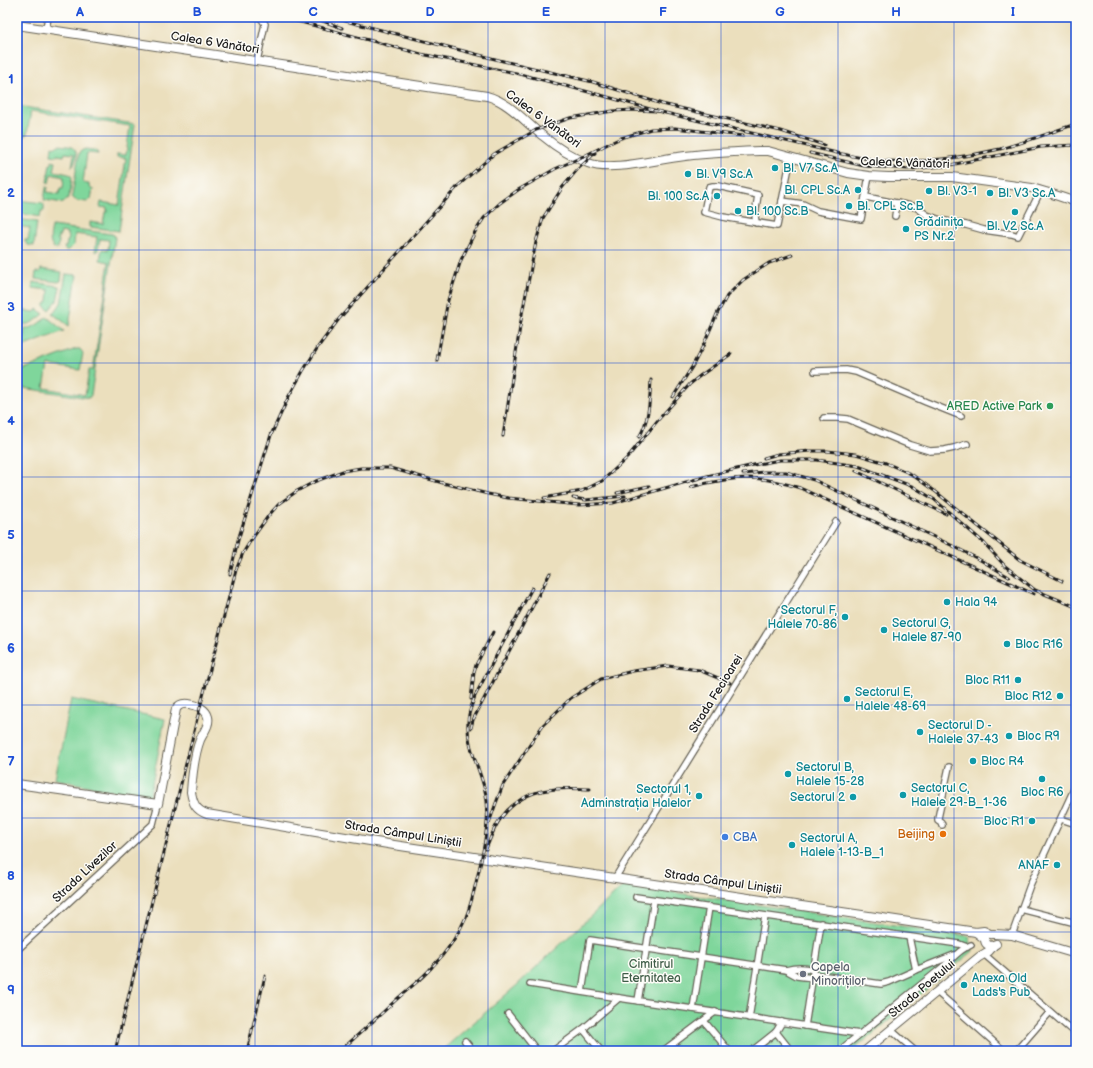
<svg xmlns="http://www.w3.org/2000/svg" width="1093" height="1068" font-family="'Balsamiq Sans',sans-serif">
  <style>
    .green { fill: #7fd69b; stroke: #4e795c }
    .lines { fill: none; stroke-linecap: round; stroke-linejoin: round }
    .street-casing { stroke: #646054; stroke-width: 8 }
    .secondary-casing { stroke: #646054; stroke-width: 10 }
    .street { stroke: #fff; stroke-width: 5.5 }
    .secondary { stroke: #fff; stroke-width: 8 }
    .rail-casing { stroke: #1c1c1c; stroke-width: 3 }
    .rail { stroke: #fdfcf7; stroke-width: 1.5; stroke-dasharray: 4.5; stroke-linecap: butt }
    .grid { fill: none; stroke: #1d4ed8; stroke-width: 1; stroke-opacity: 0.55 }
    .culture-dot { fill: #0f9aa8; stroke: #fdfcf7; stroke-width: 1.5 }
    .leisure-dot { fill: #2e9e5b; stroke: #fdfcf7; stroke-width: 1.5 }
    .food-dot { fill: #e8710a; stroke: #fdfcf7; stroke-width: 1.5 }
    .shop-dot { fill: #3f7fe0; stroke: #fdfcf7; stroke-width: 1.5 }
    .worship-dot { fill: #6b7280; stroke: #fdfcf7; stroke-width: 1.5 }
    .labels { text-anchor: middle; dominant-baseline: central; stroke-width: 3; stroke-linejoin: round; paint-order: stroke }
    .street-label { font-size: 12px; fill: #1c1c1c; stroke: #fdfcf7 }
    .culture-label { font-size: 12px; fill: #0d838f; stroke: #fdfcf7; text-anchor: start }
    .leisure-label { font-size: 12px; fill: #27864d; stroke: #fdfcf7; text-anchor: end }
    .food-label { font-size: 12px; fill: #c56008; stroke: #fdfcf7; text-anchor: end }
    .shop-label { font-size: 12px; fill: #366cbe; stroke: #fdfcf7; text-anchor: start }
    .park-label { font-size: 12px; fill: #3f5d48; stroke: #fdfcf7 }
    .worship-label { font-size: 12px; fill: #5b616d; stroke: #fdfcf7; text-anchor: start }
    .neatline { fill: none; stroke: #1d4ed8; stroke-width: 1.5 }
    .grid-label { font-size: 13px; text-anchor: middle; font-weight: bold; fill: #1d4ed8 }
  </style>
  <rect width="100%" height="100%" fill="#fdfcf7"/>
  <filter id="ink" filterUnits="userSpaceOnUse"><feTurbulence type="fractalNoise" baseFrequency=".025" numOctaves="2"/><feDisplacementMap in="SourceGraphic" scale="8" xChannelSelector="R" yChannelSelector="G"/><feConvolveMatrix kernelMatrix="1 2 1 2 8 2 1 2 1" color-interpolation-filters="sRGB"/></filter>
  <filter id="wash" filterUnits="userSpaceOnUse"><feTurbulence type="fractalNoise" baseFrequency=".012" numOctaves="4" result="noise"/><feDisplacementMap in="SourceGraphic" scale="16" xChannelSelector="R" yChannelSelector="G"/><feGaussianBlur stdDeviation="0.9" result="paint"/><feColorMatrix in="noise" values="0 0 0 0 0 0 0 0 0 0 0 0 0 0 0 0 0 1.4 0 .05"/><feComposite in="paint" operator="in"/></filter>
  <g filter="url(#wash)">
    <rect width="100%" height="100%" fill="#ebdfbd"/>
    <!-- green -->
    <g class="green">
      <polygon points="17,106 135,124 119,231 90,227 90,222 103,224 105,212 107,212 107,208 100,207 101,202 119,205 126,158 117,157 117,154 126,155 130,126 31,111 27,134 23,137 17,136"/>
      <path d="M 58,145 C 67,146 78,145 76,158 C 75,161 75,164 72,167 L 74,154 L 65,153 L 64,156 L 57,155 L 57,156 L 51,155 L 52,146 L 56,147 Z"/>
      <path d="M 85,149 L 94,150 L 98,153 L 98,154 L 87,153 L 83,183 L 89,184 L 89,187 L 91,187 L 91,189 L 93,189 L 91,199 L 87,202 C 81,201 74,202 72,196 L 79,153 L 81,151 Z"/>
      <path d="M 52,161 L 56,162 L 54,171 L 69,174 L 72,177 C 71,185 71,199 63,203 L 44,200 L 46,187 L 48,187 L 47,192 L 59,194 L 60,188 L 63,188 L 64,177 L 51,174 L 49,183 L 47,182 L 50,164 L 52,164 Z"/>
      <polygon points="17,200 43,203 44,205 44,211 41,211 40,217 17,213"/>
      <polygon points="17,219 37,222 34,246 28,245 25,242 25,240 28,240 30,228 17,226"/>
      <path d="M 52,226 L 112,234 L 114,235 L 115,238 L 91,395 L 89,398 L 17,387 L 17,371 L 19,371 L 76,349 L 80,349 L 83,353 L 80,370 L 48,365 L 44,388 L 85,395 L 89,370 L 93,370 L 107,282 L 106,281 L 109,262 L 100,260 L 102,249 L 108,250 L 109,240 L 100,239 L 98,250 L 95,252 L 97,237 L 75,234 L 74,245 L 69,250 L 65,250 L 64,247 L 66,247 L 67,241 L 68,241 L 69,237 L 67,236 L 67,233 L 61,232 L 60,236 L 58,236 L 58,240 L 59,240 L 58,248 L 56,249 C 47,245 51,234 52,226 Z"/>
      <polygon points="41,269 62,272 61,281 58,282 35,279 36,272 40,272"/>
      <polygon points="66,274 77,275 69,326 52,313 57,309 61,303"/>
      <polygon points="33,282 58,286 60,287 57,301 49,310 44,306 48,301 49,290 32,288"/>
      <path d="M 17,304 L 18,304 L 21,310 L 35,312 L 37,309 L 44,314 C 35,321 28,328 17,322 Z"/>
      <path d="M 47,317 L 64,331 L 22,347 L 25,328 C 34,329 40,322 47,317 Z"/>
      <polygon points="71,699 165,719 149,799 55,779"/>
      <polygon points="624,885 969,936 973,951 852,1051 441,1051 516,986"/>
    </g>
  </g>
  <g filter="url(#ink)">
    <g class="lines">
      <!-- street casing -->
      <g class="street-casing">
        <g id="street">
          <polyline points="46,29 48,17"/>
          <polyline points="257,61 265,24 262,19 259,17"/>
          <polyline points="866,197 916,207 927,215 940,220 966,225 984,230 1012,234 1018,236 1041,190"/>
          <polyline points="782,201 803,204 818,211 861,219 869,176"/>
          <polyline points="895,216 897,203"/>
          <polyline points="756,223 755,215 758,195 718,186 713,186 709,187 704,212 723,217 777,226 791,157"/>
          <polyline points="815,371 846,370 856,372 926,402 961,416"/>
          <polyline points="824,418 837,418 848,419 910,445 930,451 945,450 954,448 967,444"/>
          <polyline points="1061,819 1076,824"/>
          <polyline points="942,825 941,822 938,820 938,818 949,767"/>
          <polyline points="615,878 836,522"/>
          <polyline points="636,897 959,944 967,947"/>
          <polyline points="1021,909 1076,923"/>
          <polyline points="1012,935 1030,885 1076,785"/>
          <polyline points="909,937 916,970"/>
          <polyline points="17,950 153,824 158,804"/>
          <polyline points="985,955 1070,1029 1073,1030 1076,1029"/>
          <path d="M 786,970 C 796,967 804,967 814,970"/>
          <polyline points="813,974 881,984 889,982 916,970 954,955"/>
          <polyline points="530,984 619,998 860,1034"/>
          <polyline points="582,992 590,940 786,970 797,976 813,978"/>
          <polyline points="937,992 1004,1051"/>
          <polyline points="638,1001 654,900"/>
          <polyline points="693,1009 709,907"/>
          <polyline points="508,1014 537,1051"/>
          <polyline points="749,1018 765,916"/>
          <polyline points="704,1021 729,1051"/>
          <polyline points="805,1026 821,923"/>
          <polyline points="583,1029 601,1051"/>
          <polyline points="891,1030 915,1051"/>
          <polyline points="776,1032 791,1051"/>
          <polyline points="465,1041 473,1051"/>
          <polyline points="553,1051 583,1029 619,998"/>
          <polyline points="663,1051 715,1012"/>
          <polyline points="752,1051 776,1032 782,1022"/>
          <path d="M 839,1051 L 949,962 C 955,955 963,948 971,945"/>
          <polyline points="1016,1051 1050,1012"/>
        </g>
      </g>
      <!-- secondary casing -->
      <g class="secondary-casing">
        <g id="secondary">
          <path d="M 17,25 L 487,96 C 509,102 525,122 543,136 C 556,147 572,157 588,163 C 610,172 653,160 678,157 C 705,153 733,152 760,151 L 768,151 L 848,173 L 869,176 L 888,177 L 952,177 L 1032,188 L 1049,193 L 1076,202"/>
          <path d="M 17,784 L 158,804 L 176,709 C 179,704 183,703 189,704 C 197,705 206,709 208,717 C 210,725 203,733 200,740 C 195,753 192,778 191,792 C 193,804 196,810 207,814 L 394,845 L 976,932 L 984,931 L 990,934"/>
          <path d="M 976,932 L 985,939 C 985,944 988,946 992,946 L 996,944"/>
          <polyline points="993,934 1012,935 1076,954"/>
          <polyline points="865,1051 979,957 989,951 994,945"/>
        </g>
      </g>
      <!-- street -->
      <use href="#street" class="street"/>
      <!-- secondary -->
      <use href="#secondary" class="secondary"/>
      <!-- rail casing -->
      <g class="rail-casing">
        <g id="rail">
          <path d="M 282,17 L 421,54 L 516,73 L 604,96 L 657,111 L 837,153 C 853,156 869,160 885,161 C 924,163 962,158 1000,149 C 1026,142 1051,132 1076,124"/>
          <polyline points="312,17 342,28"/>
          <polyline points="330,17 503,61 593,82 662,104 781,131 824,145"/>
          <polyline points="810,153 864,166 908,169 945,166 1041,147 1076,145"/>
          <polyline points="437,360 448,300 461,260 475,232 484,218 500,203 518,190 555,169 584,156 608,144 621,138 651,129 675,128 743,136"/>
          <polyline points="673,397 692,367 703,346 717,314 727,296 743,280 769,263 792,255"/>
          <polyline points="503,436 522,314 536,242 543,218 562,188 577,170 595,153"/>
          <path d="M 639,437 C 649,422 650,398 651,380"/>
          <polyline points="764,458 778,454 810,451 827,451 856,454 886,463 911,474 936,492 1020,560 1062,581"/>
          <polyline points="856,471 946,514"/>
          <polyline points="743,474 764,472 786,472 814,480 953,546 982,561 1009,577"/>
          <path d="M 691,487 C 710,482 730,478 750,478 C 767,479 784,483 800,488 L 1034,594"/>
          <polyline points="617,493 649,486"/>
          <polyline points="544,498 582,491 602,481 627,458 658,420 690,384 701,375 731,354"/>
          <polyline points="573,498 586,500 625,496"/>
          <polyline points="230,574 238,540 271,435 289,396 303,371 318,347 339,319 459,185 494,154 536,130 570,118 613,111 635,110 657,111"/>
          <polyline points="471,699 474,672 476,665 493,632"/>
          <polyline points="471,728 473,720 550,573"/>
          <polyline points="489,823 496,803 503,785 543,725 571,698 601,679 633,671 668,666 699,670 730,683"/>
          <path d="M 486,849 C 490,839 494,827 501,818 C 525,786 554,788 590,789"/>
          <polyline points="115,1051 197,719 236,570 243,553 251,540 269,515 279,504 297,491 316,481 343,471 361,468 390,468 443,483 488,494 508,498 579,505 613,503 707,476 758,464 780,460 817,460 858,466 914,487 935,500 984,543 1005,566 1035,590 1076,607"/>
          <polyline points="247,1051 265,976"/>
          <path d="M 340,1051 C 359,1034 378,1017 396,1000 C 408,989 422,979 432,967 C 446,953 458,935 466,917 C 472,902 475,886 479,870 C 484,849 489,823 487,801 C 484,774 466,750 468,722 C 468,713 472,705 475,696 L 532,588"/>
        </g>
      </g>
      <!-- rail -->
      <use href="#rail" class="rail"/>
    </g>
  </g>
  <!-- grid -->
  <path class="grid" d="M 139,17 L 139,1051M 255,17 L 255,1051M 372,17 L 372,1051M 488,17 L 488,1051M 605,17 L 605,1051M 721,17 L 721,1051M 838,17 L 838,1051M 954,17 L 954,1051M 17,136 L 1076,136M 17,250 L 1076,250M 17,363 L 1076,363M 17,477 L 1076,477M 17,591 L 1076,591M 17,705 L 1076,705M 17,818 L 1076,818M 17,932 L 1076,932"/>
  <!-- markers -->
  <g class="culture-dot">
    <circle cx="775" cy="168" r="4"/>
    <circle cx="688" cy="174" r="4"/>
    <circle cx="858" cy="190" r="4"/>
    <circle cx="929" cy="191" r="4"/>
    <circle cx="990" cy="193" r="4"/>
    <circle cx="717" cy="196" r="4"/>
    <circle cx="849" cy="206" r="4"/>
    <circle cx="738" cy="211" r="4"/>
    <circle cx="1015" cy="212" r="4"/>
    <circle cx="906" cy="229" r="4"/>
    <circle cx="947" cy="602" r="4"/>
    <circle cx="845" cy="617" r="4"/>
    <circle cx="884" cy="630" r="4"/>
    <circle cx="1007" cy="644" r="4"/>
    <circle cx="1018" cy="680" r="4"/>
    <circle cx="1060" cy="696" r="4"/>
    <circle cx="847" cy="699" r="4"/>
    <circle cx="920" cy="732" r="4"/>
    <circle cx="1009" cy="736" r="4"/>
    <circle cx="973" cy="761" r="4"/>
    <circle cx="788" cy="774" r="4"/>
    <circle cx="1042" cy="779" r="4"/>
    <circle cx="903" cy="795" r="4"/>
    <circle cx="699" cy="796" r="4"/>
    <circle cx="853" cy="797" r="4"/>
    <circle cx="1032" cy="821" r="4"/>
    <circle cx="792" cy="845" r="4"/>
    <circle cx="1057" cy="865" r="4"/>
    <circle cx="964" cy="985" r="4"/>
  </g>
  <circle class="leisure-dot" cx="1050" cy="406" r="4"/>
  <circle class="food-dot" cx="943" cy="834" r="4"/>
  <circle class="shop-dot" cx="725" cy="837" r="4"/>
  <circle class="worship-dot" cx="803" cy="974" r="4"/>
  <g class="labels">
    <!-- street labels -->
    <g class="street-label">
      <text transform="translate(215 43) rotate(9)">Calea 6 Vânători</text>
      <text transform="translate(543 119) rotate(36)">Calea 6 Vânători</text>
      <text transform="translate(905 163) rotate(2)">Calea 6 Vânători</text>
      <text transform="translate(716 694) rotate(-58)">Strada Fecioarei</text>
      <text transform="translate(403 834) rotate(9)">Strada Câmpul Liniștii</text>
      <text transform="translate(85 872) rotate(-43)">Strada Livezilor</text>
      <text transform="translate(723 882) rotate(8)">Strada Câmpul Liniștii</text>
      <text transform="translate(922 989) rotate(-40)">Strada Poetului</text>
    </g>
    <!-- culture labels -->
    <g class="culture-label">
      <text x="783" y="168">Bl. V7 Sc.A</text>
      <text x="696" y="174">Bl. V9 Sc.A</text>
      <text x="850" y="190" text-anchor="end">Bl. CPL Sc.A</text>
      <text x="937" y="191">Bl. V3-1</text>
      <text x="998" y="193">Bl. V3 Sc.A</text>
      <text x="709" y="196" text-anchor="end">Bl. 100 Sc.A</text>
      <text x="857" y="206">Bl. CPL Sc.B</text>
      <text x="746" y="211">Bl. 100 Sc.B</text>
      <text x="914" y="222">Grădinița<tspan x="914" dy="14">PS Nr.2</tspan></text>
      <text x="1015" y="226" text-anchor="middle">Bl. V2 Sc.A</text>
      <text x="955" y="602">Hala 94</text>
      <text x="837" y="610" text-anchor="end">Sectorul F,<tspan x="837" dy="14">Halele 70-86</tspan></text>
      <text x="892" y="623">Sectorul G,<tspan x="892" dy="14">Halele 87-90</tspan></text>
      <text x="1015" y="644">Bloc R16</text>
      <text x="1010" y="680" text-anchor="end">Bloc R11</text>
      <text x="855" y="692">Sectorul E,<tspan x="855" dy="14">Halele 48-69</tspan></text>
      <text x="1052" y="696" text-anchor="end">Bloc R12</text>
      <text x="928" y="725">Sectorul D -<tspan x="928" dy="14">Halele 37-43</tspan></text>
      <text x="1017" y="736">Bloc R9</text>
      <text x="981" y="761">Bloc R4</text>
      <text x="796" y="767">Sectorul B,<tspan x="796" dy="14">Halele 15-28</tspan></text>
      <text x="911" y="788">Sectorul C,<tspan x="911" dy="14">Halele 29-B_1-36</tspan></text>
      <text x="691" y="789" text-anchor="end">Sectorul 1,<tspan x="691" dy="14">Adminstrația Halelor</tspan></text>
      <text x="1042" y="792" text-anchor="middle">Bloc R6</text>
      <text x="845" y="797" text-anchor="end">Sectorul 2</text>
      <text x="1024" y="821" text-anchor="end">Bloc R1</text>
      <text x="800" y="838">Sectorul A,<tspan x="800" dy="14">Halele 1-13-B_1</tspan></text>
      <text x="1049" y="865" text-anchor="end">ANAF</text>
      <text x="972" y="978">Anexa Old<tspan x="972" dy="14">Lads's Pub</tspan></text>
    </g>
    <!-- leisure labels -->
    <g class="leisure-label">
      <text x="1042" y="406">ARED Active Park</text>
    </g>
    <!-- food labels -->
    <g class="food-label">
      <text x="935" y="834">Beijing</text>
    </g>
    <!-- shop labels -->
    <g class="shop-label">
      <text x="733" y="837">CBA</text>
    </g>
    <!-- park labels -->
    <g class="park-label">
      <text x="651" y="964">Cimitirul<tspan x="651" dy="14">Eternitatea</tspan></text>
    </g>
    <!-- worship labels -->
    <g class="worship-label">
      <text x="811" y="967">Capela<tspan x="811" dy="14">Minoriților</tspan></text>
    </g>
  </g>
  <!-- margin -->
  <rect width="1093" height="1068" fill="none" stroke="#fdfcf7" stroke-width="44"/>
  <rect x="22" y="22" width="1049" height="1024" class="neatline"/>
  <g class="grid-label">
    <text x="80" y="16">A</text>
    <text x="197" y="16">B</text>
    <text x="313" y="16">C</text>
    <text x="430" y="16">D</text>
    <text x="546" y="16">E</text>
    <text x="663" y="16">F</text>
    <text x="780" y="16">G</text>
    <text x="896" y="16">H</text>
    <text x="1013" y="16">I</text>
    <text x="11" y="83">1</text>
    <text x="11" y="197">2</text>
    <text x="11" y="311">3</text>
    <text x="11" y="425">4</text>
    <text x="11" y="539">5</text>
    <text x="11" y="652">6</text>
    <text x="11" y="766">7</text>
    <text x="11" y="880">8</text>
    <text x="11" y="994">9</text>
  </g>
</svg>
